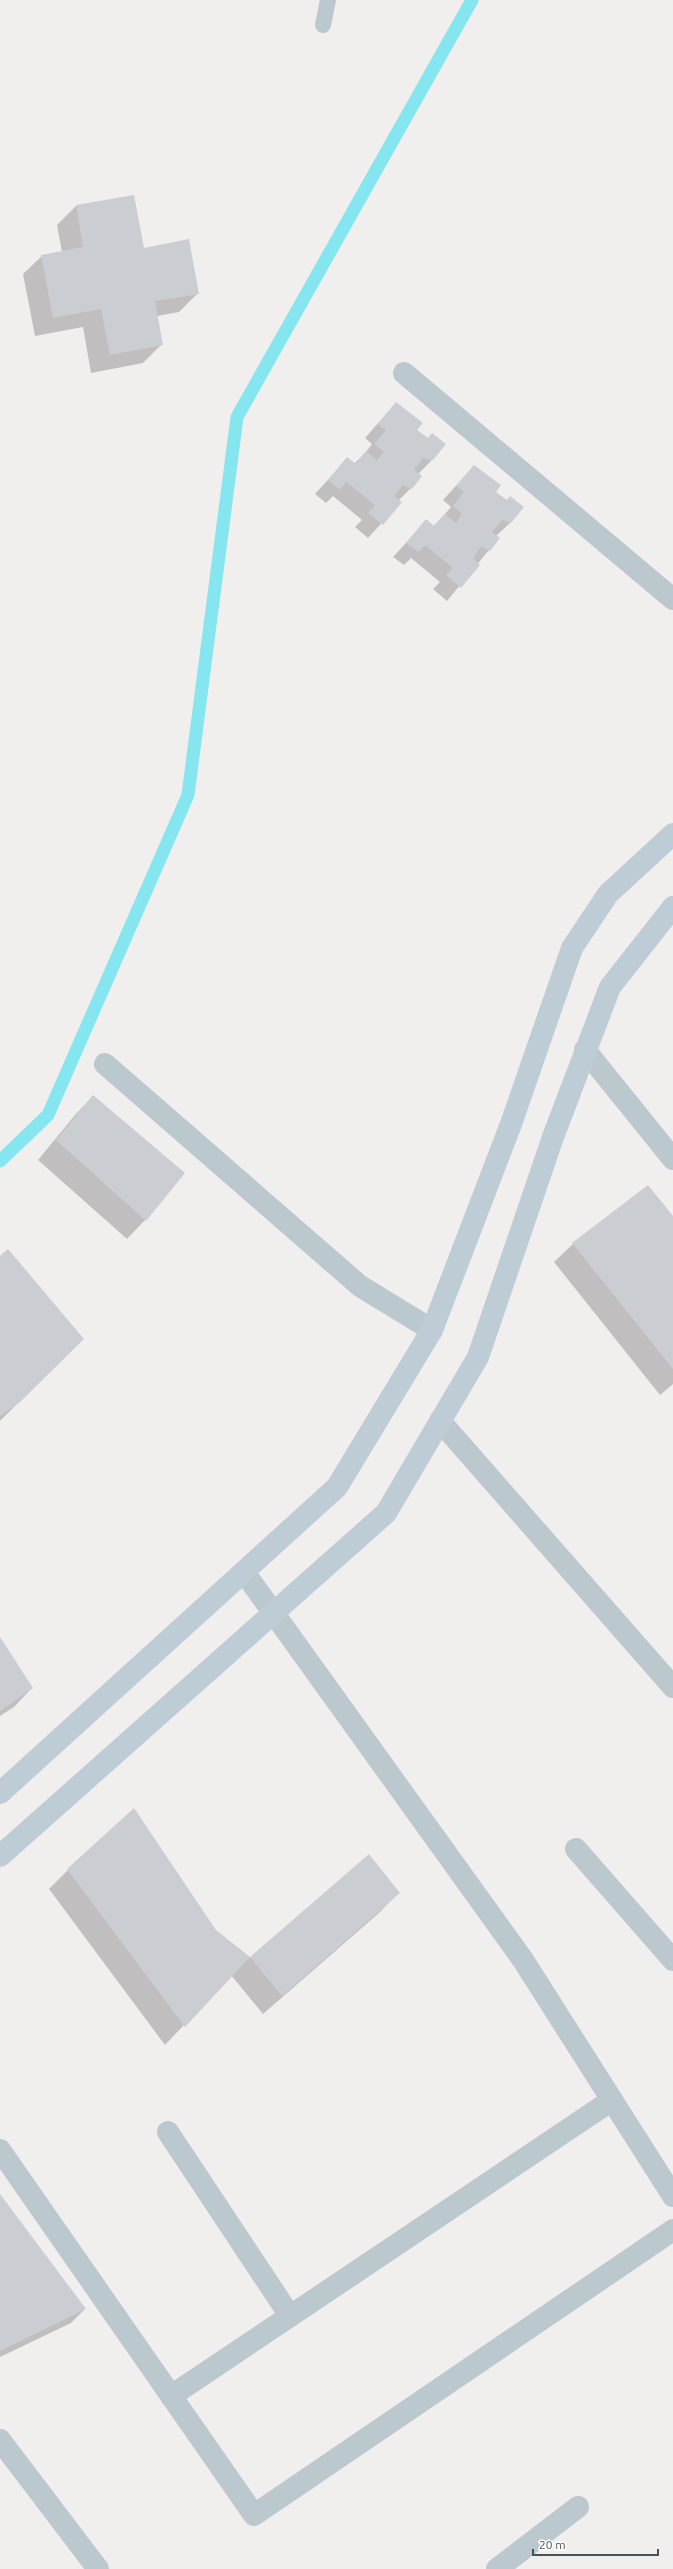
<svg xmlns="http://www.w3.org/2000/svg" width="673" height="2569" font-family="Ubuntu,sans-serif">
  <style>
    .shadow { fill: #0003 }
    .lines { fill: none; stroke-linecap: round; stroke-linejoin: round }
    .stream { stroke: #85e6ef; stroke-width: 13 }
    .building { fill: #caced3 }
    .lane { stroke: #bbc8ce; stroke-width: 16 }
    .street { stroke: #bbc8ce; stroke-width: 22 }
    .secondary { stroke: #beccd6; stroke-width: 22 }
  </style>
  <rect width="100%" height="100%" fill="#f1eeee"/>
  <!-- shadow -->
  <g class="shadow">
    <polygon points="133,196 143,249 198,293 179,312 157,316 162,344 143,363 91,373 83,327 35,336 23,274 42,256 62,252 57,225 76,206"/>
    <polygon points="396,403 416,430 432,460 418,474 411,488 398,501 401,502 368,538 355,527 362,520 333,496 326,503 315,494 347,459 354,464 366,452 372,444 365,438"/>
    <polygon points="474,466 495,492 510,523 496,536 489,550 447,601 433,589 440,582 411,558 404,565 393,557 426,521 433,527 445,514 451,507 443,500"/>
    <polygon points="93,1096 183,1173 145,1220 127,1239 38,1160 75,1115"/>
    <polygon points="673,1217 673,1384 660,1395 554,1262 573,1244"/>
    <polygon points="0,1258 82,1339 0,1421"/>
    <polygon points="0,1641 32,1688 14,1707 0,1716"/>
    <polygon points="369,1856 398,1893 380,1912 263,2014 231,1975 165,2045 49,1889 68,1870 215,1930 250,1958"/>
    <polygon points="0,2196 85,2309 71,2323 0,2357"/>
  </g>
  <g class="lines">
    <!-- stream -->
    <polyline class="stream" points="0,1161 48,1115 188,795 237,417 472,0"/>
  </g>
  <!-- building -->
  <g class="building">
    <polygon points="134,195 144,248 189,239 199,294 155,301 163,345 110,355 101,309 53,318 41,255 83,247 76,205"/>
    <polygon points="396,402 423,423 417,430 428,438 432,433 446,444 433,460 423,458 414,470 422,476 412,489 403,485 394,496 402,502 383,525 368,513 375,505 346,482 340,490 328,480 347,457 356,464 366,451 377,460 384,452 374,444 386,430 378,424"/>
    <polygon points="474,465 501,485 496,492 507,500 510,496 524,507 511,523 502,520 492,532 500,538 490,551 481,547 473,558 480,565 461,588 446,575 453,568 425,545 419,552 406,543 426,519 434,526 445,514 456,523 462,514 453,506 464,492 456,486"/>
    <polygon points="93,1095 185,1173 146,1221 56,1140"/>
    <polygon points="648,1185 673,1216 673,1369 572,1243"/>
    <polygon points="8,1249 84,1339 19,1403 0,1416 0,1256"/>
    <polygon points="0,1637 33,1688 0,1711"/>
    <polygon points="134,1808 216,1930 250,1957 185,2027 67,1869"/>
    <polygon points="369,1854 400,1893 282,1996 250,1957"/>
    <polygon points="0,2194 86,2309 0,2351"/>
  </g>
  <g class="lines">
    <!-- lane -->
    <polyline class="lane" points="323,25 328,0"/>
    <!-- street -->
    <g class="street">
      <polyline points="404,373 673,599"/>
      <polyline points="585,1050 673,1159"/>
      <polyline points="105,1064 360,1286 432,1330"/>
      <polyline points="440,1421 673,1687"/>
      <polyline points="244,1572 523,1960 673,2196"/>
      <polyline points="576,1849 673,1960"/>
      <polyline points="168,2132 290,2316"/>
      <polyline points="0,2150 254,2515 673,2230"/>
      <polyline points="171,2396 612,2100"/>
      <polyline points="0,2440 98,2569"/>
      <polyline points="497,2569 578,2507"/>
    </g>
    <!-- secondary -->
    <g class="secondary">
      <polyline points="0,1793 337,1487 432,1330 511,1124 572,948 608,894 673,834"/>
      <polyline points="0,1856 386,1513 478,1357 553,1137 610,987 673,907"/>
    </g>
  </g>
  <!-- scale -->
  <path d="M533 2549v6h125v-6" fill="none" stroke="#45545c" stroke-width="2"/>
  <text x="539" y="2549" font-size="12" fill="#45545c" stroke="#ffffff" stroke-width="3" paint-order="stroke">20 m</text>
</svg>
